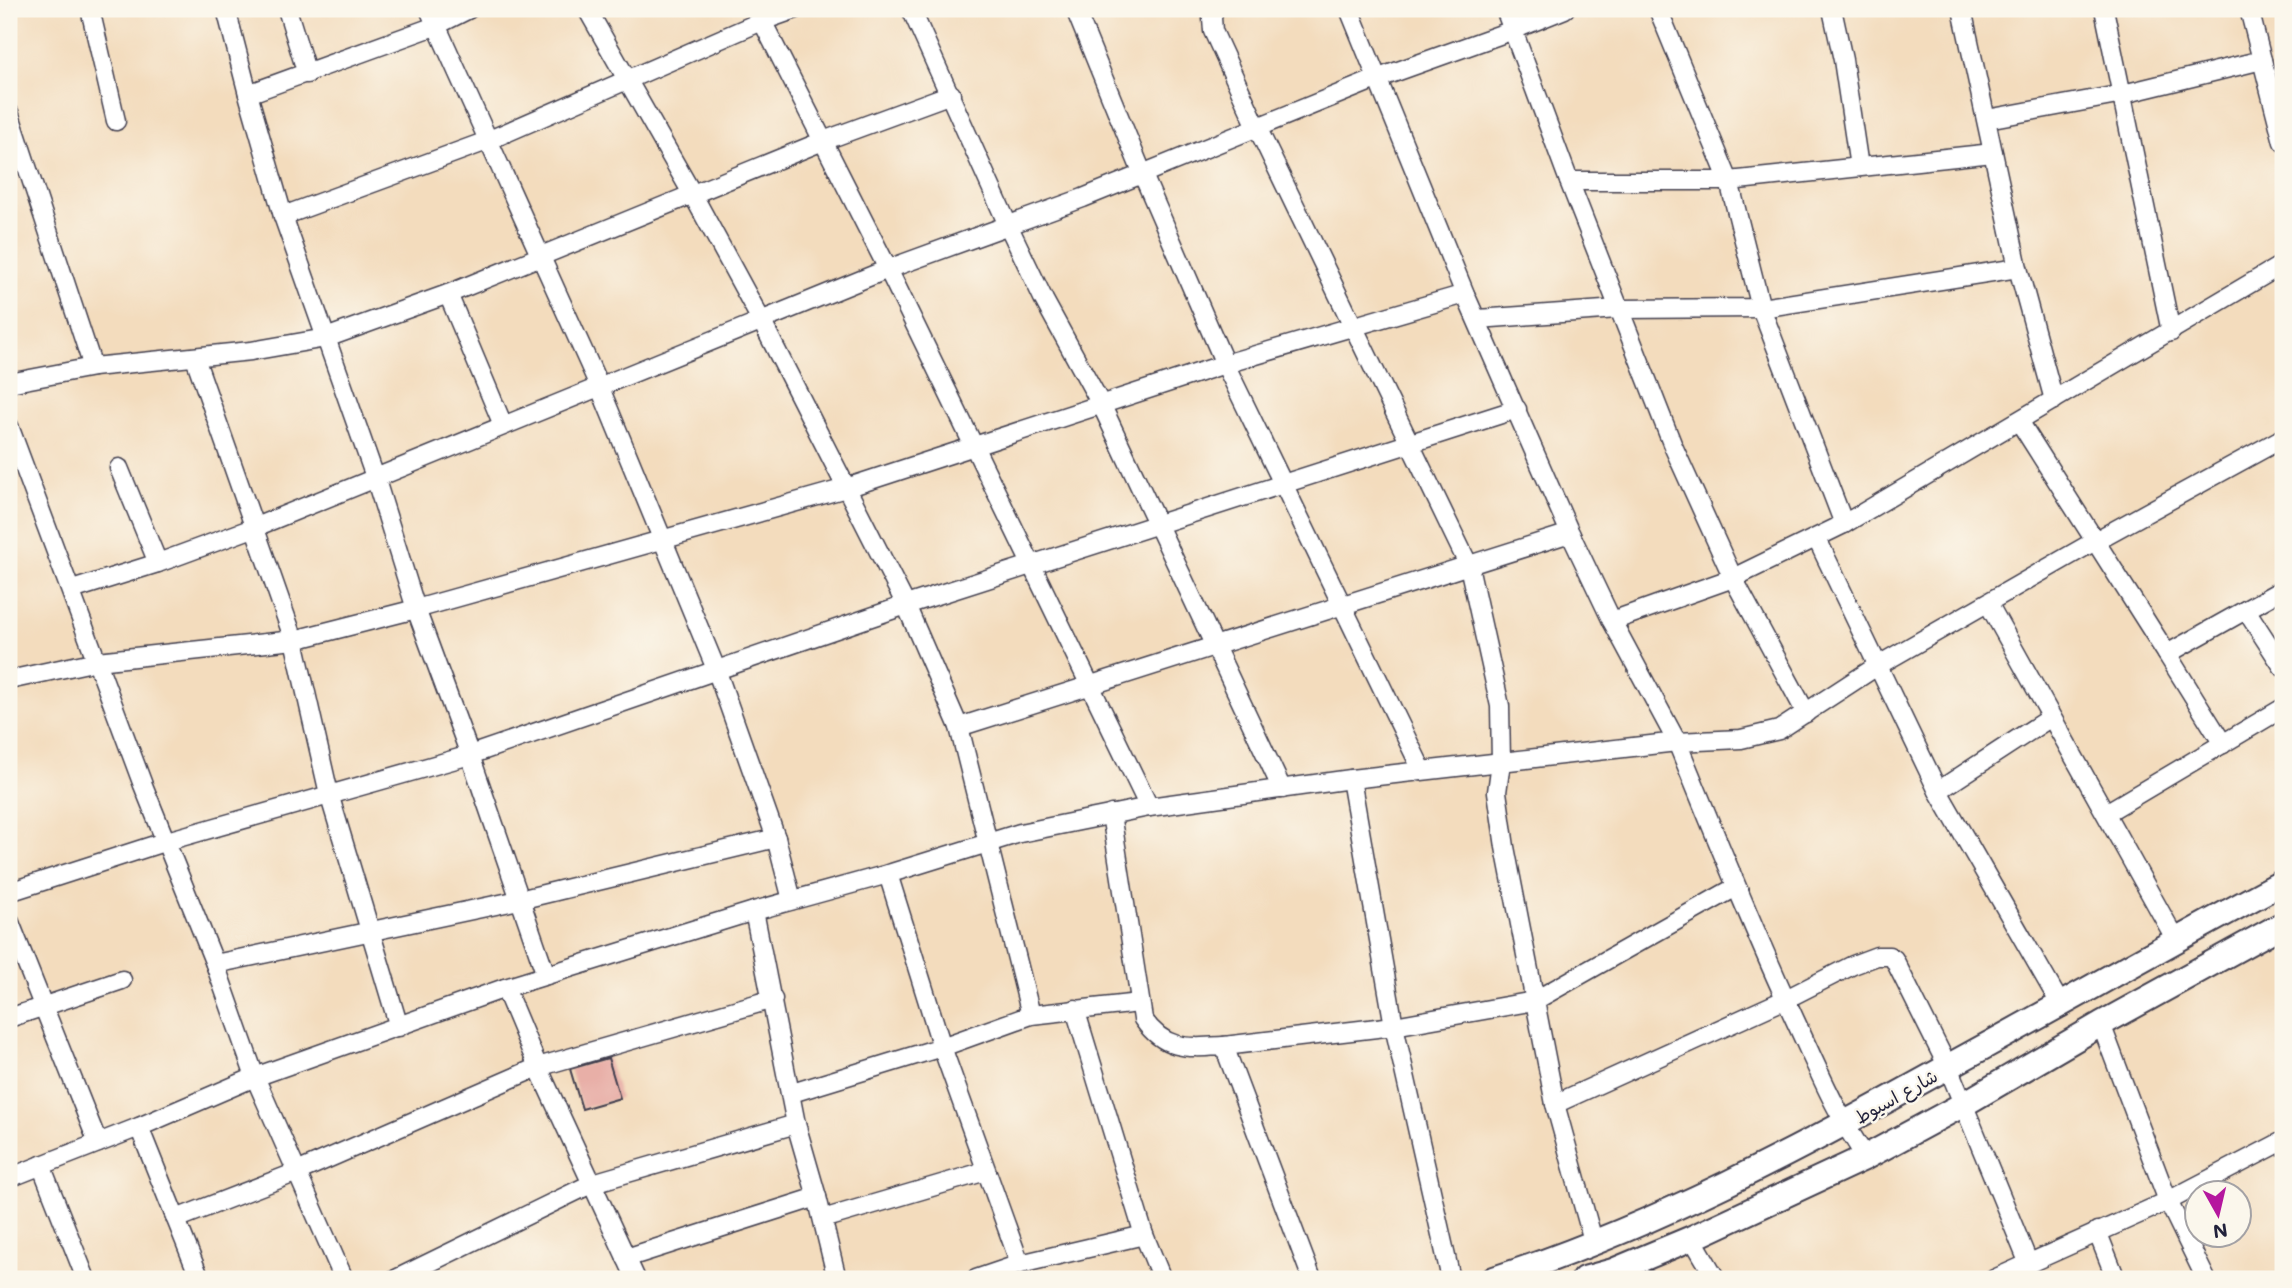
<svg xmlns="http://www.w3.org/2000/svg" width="2292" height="1288" font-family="Mali,'Playpen Sans Arabic',sans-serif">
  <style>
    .building { fill: #e8afa7 }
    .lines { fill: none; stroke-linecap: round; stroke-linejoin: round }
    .street-casing { stroke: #413e4e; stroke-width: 21 }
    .secondary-casing { stroke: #413e4e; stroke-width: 28 }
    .street { stroke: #fff; stroke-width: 18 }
    .secondary { stroke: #fff; stroke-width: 24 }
    .labels { text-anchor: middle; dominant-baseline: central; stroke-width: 5; stroke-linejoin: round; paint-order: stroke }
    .street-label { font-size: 18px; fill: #22223b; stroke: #fbf7ec }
  </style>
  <rect width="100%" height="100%" fill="#fbf7ec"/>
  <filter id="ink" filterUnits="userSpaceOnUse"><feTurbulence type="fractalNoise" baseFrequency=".0143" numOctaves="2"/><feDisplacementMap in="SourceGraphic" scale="14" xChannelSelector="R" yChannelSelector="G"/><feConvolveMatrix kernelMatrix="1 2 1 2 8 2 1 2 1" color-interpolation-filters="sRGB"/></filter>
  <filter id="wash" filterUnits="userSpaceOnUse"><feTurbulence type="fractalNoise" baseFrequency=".00686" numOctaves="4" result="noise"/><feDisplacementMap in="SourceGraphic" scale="28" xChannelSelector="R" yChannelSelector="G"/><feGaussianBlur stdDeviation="1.57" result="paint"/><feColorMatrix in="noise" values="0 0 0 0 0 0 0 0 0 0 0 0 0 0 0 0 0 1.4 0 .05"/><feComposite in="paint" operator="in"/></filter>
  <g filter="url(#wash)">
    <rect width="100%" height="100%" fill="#f3dcbd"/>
    <g id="blocks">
      <!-- building -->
      <polygon class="building" points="608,1058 620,1098 582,1109 570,1069"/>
    </g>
  </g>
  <g filter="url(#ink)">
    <use href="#blocks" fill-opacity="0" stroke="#413e4e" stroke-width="2"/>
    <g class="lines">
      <!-- street casing -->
      <g class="street-casing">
        <g id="street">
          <polyline points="90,9 116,121"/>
          <polyline points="226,9 248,94 283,216 487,141 762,21 796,9"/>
          <polyline points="287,9 307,74"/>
          <polyline points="587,9 693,195 761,320 906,605 959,727 1031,1015"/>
          <polyline points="756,9 888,269 1149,807"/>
          <polyline points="911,9 1008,225 1044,300 1102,406 1282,789"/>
          <polyline points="1075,9 1143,175 1225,364 1422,770"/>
          <polyline points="1214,9 1212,18 1213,31 1257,127 1469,566 1500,706 1501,762 1497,792 1505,847 1555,1104 1594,1244"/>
          <polyline points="1505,9 1569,181 1673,446 1733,578 1806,713"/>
          <polyline points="1658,9 1729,181 1761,308 1844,524"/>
          <polyline points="1832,9 1843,60 1859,167"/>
          <polyline points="1962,9 2018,268 2054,400"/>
          <polyline points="2104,9 2171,332"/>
          <polyline points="2262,60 2283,142"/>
          <polyline points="248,94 435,26 469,9"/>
          <polyline points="9,112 93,367"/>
          <polyline points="1987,119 2123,94 2262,60 2249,9"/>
          <polyline points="1569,181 1729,181 1993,153"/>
          <polyline points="283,216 375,477 416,609 470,755 546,975"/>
          <polyline points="448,294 503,425"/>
          <polyline points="1478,319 1618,309 1761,308 2018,268"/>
          <polyline points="195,358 294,640 329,794 399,1027"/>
          <polyline points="9,383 93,367 251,351 326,338 448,294 823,141 951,94"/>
          <polyline points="2019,421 2167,654 2283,589"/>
          <polyline points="9,426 143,785 215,964 255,1077 344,1279"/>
          <polyline points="119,468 158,563"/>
          <polyline points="1817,539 1938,791 2061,1005"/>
          <polyline points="72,590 158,563 253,528 888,269 1083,198 1376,79 1513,30 1565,9"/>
          <polyline points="1988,603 2176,940"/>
          <polyline points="2246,610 2283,667"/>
          <polyline points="1612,621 1733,578 1844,524 2283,264"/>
          <polyline points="2167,654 2223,744"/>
          <polyline points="9,680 97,661 294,640 416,609 846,488 1225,364 1465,294"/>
          <polyline points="959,727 1570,533"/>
          <polyline points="1351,779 1394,1026 1451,1279"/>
          <polyline points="1938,791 2051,717"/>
          <polyline points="2106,813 2283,708"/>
          <path d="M 1111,814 L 1143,1019 C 1165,1051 1188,1048 1224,1046 L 1312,1279"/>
          <polyline points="776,838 792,900"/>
          <polyline points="888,874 942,1047 1020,1264"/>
          <polyline points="9,892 167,841 470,755 906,605 1517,409"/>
          <polyline points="754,911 796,1124 817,1197 837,1279"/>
          <polyline points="9,920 98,1143"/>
          <polyline points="215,964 519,900 776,838 716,669 600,388 429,9"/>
          <polyline points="505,988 538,1067 636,1279"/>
          <polyline points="1075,1009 1144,1235 1162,1279"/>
          <polyline points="9,1018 122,980"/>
          <polyline points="2101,1024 2168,1201 2206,1279"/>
          <polyline points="1224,1046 1394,1026 1534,1001 1736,887"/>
          <polyline points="792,1093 942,1047 1031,1015 1139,1003"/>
          <polyline points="1555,1104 1786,999 1853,965 1877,956 1889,956 1894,959 1948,1067 2029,1264"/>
          <polyline points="139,1127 200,1279"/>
          <path d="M 1866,1157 C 1836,1114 1817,1067 1795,1020 C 1753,929 1715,835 1677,742 L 1741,739 L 1779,730 L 1877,666 L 2095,541 L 2283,438"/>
          <polyline points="41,1165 86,1279"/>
          <polyline points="9,1178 139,1127 255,1077 505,988 754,911 888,874 1020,833 1149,807 1351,779 1677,742 1612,621 1570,533 1465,294 1349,9"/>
          <polyline points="176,1219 297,1172 538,1067 773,999"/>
          <polyline points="823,1219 986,1171"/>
          <polyline points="2097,1231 2116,1279"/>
          <polyline points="1692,1238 1716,1279"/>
          <polyline points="626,1258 817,1197"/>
          <polyline points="396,1279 593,1183 796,1124"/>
          <polyline points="976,1279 1020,1264 1144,1235"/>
          <polyline points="1994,1279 2168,1201 2283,1141"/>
        </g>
      </g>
      <!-- secondary casing -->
      <g class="secondary-casing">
        <g id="secondary">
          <path d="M 1494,1279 C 1654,1227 1802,1148 1949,1066 C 2061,1005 2171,942 2283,882"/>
          <polyline points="1584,1279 1613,1271 1692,1238 1866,1157 1964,1104 2101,1024 2283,924"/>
        </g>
      </g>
      <!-- street -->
      <use href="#street" class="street"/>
      <!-- secondary -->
      <use href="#secondary" class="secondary"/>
    </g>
  </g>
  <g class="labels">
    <!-- street labels -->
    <g class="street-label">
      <text transform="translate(1896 1096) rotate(-29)">شارع اسيوط</text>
    </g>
  </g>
  <!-- margin -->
  <rect width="2292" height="1288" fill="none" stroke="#fbf7ec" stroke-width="35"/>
  <!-- north arrow -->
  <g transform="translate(2218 1214) rotate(172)"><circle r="33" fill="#fbf7ec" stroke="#a4a2a5" stroke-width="2"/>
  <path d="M0-5L12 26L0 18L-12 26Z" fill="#b5179e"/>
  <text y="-10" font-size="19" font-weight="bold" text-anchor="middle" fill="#22223b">N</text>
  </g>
</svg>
